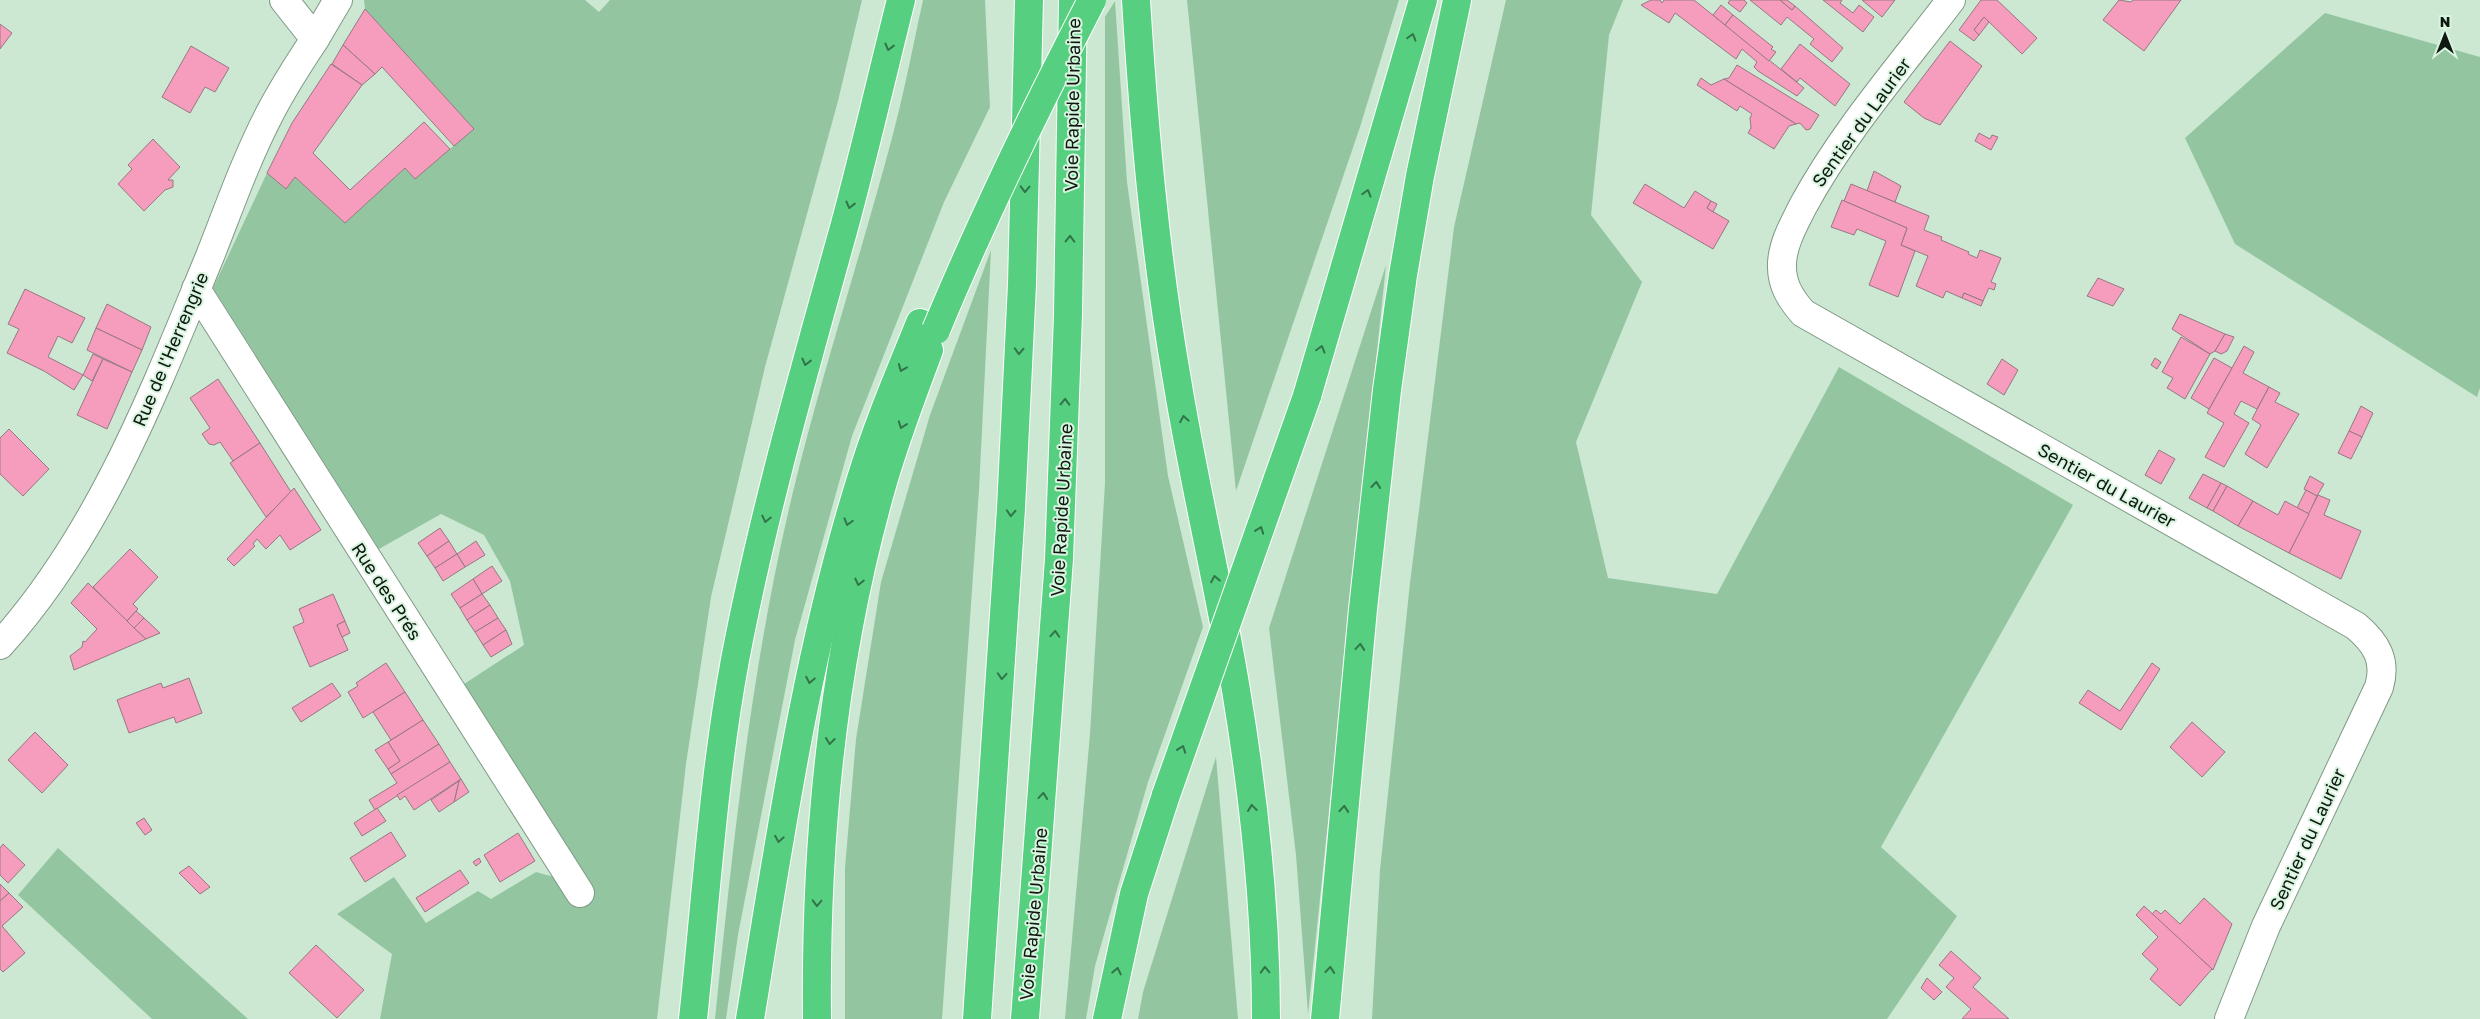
<svg xmlns="http://www.w3.org/2000/svg" width="2480" height="1019" font-family="'Golos Text',sans-serif">
  <style>
    .green { fill: #93c6a0 }
    .building { fill: #f69cbd; stroke: #977882 }
    .lines { fill: none; stroke-linecap: round; stroke-linejoin: round }
    .street-casing { stroke: #7f9985; stroke-width: 30 }
    .secondary-casing { stroke: #7f9985; stroke-width: 30 }
    .highway-casing { stroke: #fff; stroke-width: 30 }
    .street { stroke: #fff; stroke-width: 28 }
    .secondary { stroke: #fff; stroke-width: 28 }
    .highway { stroke: #56d080; stroke-width: 28 }
    .highway-bridge-casing { stroke: #fff; stroke-width: 30; stroke-linecap: butt }
    .highway-bridge { stroke: #56d080; stroke-width: 28 }
    .oneway { stroke: #327448 }
    .labels { text-anchor: middle; dominant-baseline: central; stroke-width: 4; stroke-linejoin: round; paint-order: stroke }
    .street-label { font-size: 18px; fill: #0e1810; stroke: #d9f5e0 }
  </style>
  <rect width="100%" height="100%" fill="#cce8d2"/>
  <!-- green -->
  <g class="green">
    <polygon points="364,0 585,0 599,12 610,0 862,0 838,101 765,367 711,597 686,764 657,1019 380,1019 392,954 337,914 394,877 426,923 478,891 491,899 536,872 554,877 569,851 464,684 524,645 510,581 484,535 441,514 379,549 213,288 267,173 286,189 295,177 345,223 405,168 415,178 474,129 365,9"/>
    <path d="M 923,0 L 985,0 L 990,107 L 944,202 L 852,436 L 795,640 L 738,935 L 726,1019 L 715,1019 C 733,843 751,668 792,496 C 821,376 860,258 892,138 C 904,93 913,46 923,0 Z"/>
    <polygon points="1187,0 1399,0 1360,127 1236,491"/>
    <polygon points="1506,0 1623,0 1609,35 1591,215 1642,282 1576,442 1608,578 1717,594 1839,367 2073,505 1881,847 1957,916 1887,1019 1372,1019 1380,870 1410,583 1454,227"/>
    <polygon points="1115,1 1127,182 1168,476 1203,627 1148,782 1095,966 1086,1019 1065,1019 1090,734 1105,483 1105,17"/>
    <polygon points="2325,13 2480,57 2480,388 2477,397 2235,244 2185,138"/>
    <polygon points="991,250 979,490 942,1019 845,1019 845,868 856,739 881,582 930,415"/>
    <polygon points="1386,265 1308,1014 1296,855 1269,628"/>
    <polygon points="1216,757 1238,1019 1138,1019 1143,992"/>
    <polygon points="58,848 248,1019 152,1019 18,895"/>
  </g>
  <!-- building -->
  <g class="building">
    <polygon points="1651,0 1660,0 1662,3 1664,0 1694,0 1804,88 1797,96 1758,71 1754,67 1757,62 1742,49 1736,59 1675,13 1669,23 1641,5"/>
    <polygon points="1730,0 1744,0 1747,3 1740,12 1728,3"/>
    <polygon points="1750,0 1780,0 1792,10 1795,6 1843,48 1832,62 1810,44 1814,39 1787,17 1781,25"/>
    <polygon points="1780,0 1787,0 1795,6 1792,10"/>
    <polygon points="1823,0 1842,0 1840,3 1853,13 1859,5 1874,17 1863,32"/>
    <polygon points="1862,0 1895,0 1882,17"/>
    <polygon points="1981,0 1997,0 2037,38 2022,54 1984,17 1974,30 1979,35 1974,41 1959,30"/>
    <polygon points="2119,0 2131,2 2133,0 2181,0 2144,51 2103,20"/>
    <polygon points="1721,5 1733,15 1725,25 1713,15"/>
    <polygon points="365,9 474,129 454,146 382,67 375,74 343,45"/>
    <polygon points="1733,15 1773,47 1771,49 1776,52 1769,61 1725,25"/>
    <polygon points="1984,17 1989,22 1979,35 1974,30"/>
    <polygon points="0,24 12,33 0,49"/>
    <polygon points="1950,41 1982,66 1940,125 1924,118 1904,102"/>
    <polygon points="1800,44 1850,84 1835,106 1800,78 1797,82 1781,69"/>
    <polygon points="343,45 375,74 362,85 332,64"/>
    <polygon points="191,46 229,68 215,92 205,87 190,113 162,97"/>
    <polygon points="331,64 362,85 313,153 350,190 424,122 450,149 415,179 405,168 345,223 295,177 286,189 267,173 292,123"/>
    <polygon points="1737,65 1819,115 1810,129 1806,130 1800,123 1796,124 1724,79 1729,78"/>
    <polygon points="1701,78 1711,85 1724,79 1796,124 1789,126 1774,149 1748,133 1751,128 1750,118 1752,114 1740,106 1737,111 1697,85"/>
    <polygon points="1979,133 1990,139 1992,135 1998,137 1991,150 1975,141"/>
    <polygon points="153,139 180,167 168,180 173,180 173,187 165,190 144,211 118,184 132,169 128,165"/>
    <polygon points="1874,171 1901,186 1895,202 1867,191"/>
    <polygon points="1645,184 1684,208 1695,191 1711,201 1707,208 1729,221 1713,249 1633,203"/>
    <polygon points="1851,184 1929,216 1924,230 1942,237 1941,240 1969,252 1968,254 1977,258 1980,250 2001,258 1991,282 1996,284 1994,290 1989,288 1983,301 1964,293 1962,298 1946,291 1943,298 1916,286 1928,256 1901,245 1907,228 1844,201"/>
    <polygon points="1842,200 1907,228 1901,245 1915,251 1898,297 1869,285 1886,241 1857,229 1854,235 1831,227"/>
    <polygon points="1711,201 1717,204 1713,212 1707,208"/>
    <polygon points="2098,278 2124,289 2113,306 2087,296"/>
    <polygon points="25,289 85,318 72,343 58,336 48,357 83,375 74,390 44,371 7,353 19,329 8,324"/>
    <polygon points="1964,293 1983,301 1981,306 1962,298"/>
    <polygon points="107,304 151,327 142,350 96,328"/>
    <polygon points="2180,314 2225,334 2215,351 2210,354 2172,329"/>
    <polygon points="96,328 142,350 132,372 87,350"/>
    <polygon points="2225,334 2234,337 2227,351 2221,354 2215,351"/>
    <polygon points="2181,337 2210,354 2185,399 2167,388 2173,378 2162,372"/>
    <polygon points="2244,346 2254,352 2243,373 2269,387 2257,409 2241,401 2234,414 2249,423 2224,467 2205,457 2224,423 2207,413"/>
    <polygon points="93,354 103,359 92,381 83,375"/>
    <polygon points="2155,358 2161,362 2157,369 2151,365"/>
    <polygon points="2214,358 2232,368 2209,409 2191,398"/>
    <polygon points="103,359 132,372 107,429 77,415"/>
    <polygon points="2002,359 2018,370 2004,395 1987,384"/>
    <polygon points="218,379 260,443 233,461 220,442 214,445 209,444 202,434 210,428 190,398"/>
    <polygon points="2269,387 2280,393 2275,402 2299,414 2267,468 2245,454 2261,425 2252,419"/>
    <polygon points="2361,406 2373,413 2362,437 2349,431"/>
    <polygon points="9,429 49,469 23,496 0,474 0,438"/>
    <polygon points="2349,431 2362,437 2351,459 2338,453"/>
    <polygon points="260,443 291,492 266,517 230,463"/>
    <polygon points="2159,450 2175,459 2161,484 2145,475"/>
    <polygon points="2203,474 2221,483 2207,508 2189,498"/>
    <polygon points="2310,476 2324,484 2317,496 2304,489"/>
    <polygon points="2221,483 2227,486 2213,511 2207,508"/>
    <polygon points="2227,486 2253,501 2238,526 2213,511"/>
    <polygon points="294,488 321,530 290,550 280,535 266,549 257,539 253,544 255,546 234,566 227,559"/>
    <polygon points="2306,490 2317,496 2309,514 2297,508"/>
    <polygon points="2318,495 2330,500 2324,515 2361,531 2341,579 2289,553"/>
    <polygon points="2253,501 2278,515 2285,501 2309,514 2289,553 2238,526"/>
    <polygon points="440,528 449,541 427,556 418,543"/>
    <polygon points="449,541 457,554 435,568 427,556"/>
    <polygon points="476,541 485,555 465,567 457,554"/>
    <polygon points="130,549 158,577 133,604 138,609 127,621 93,587"/>
    <polygon points="457,554 465,567 443,581 435,568"/>
    <polygon points="492,566 502,581 482,594 473,579"/>
    <polygon points="473,579 482,594 460,608 451,594"/>
    <polygon points="88,583 146,639 74,670 70,656 82,647 83,641 85,642 97,629 71,603"/>
    <polygon points="333,594 345,621 337,625 348,650 310,667 293,627 304,622 299,609"/>
    <polygon points="482,594 490,605 467,620 460,608"/>
    <polygon points="490,605 498,618 475,632 467,620"/>
    <polygon points="136,611 144,618 134,628 127,621"/>
    <polygon points="144,618 160,633 146,639 134,628"/>
    <polygon points="498,618 506,630 483,645 475,632"/>
    <polygon points="345,621 350,633 342,637 337,625"/>
    <polygon points="506,630 512,644 491,657 483,645"/>
    <polygon points="386,663 405,692 363,718 348,692 358,686 356,683"/>
    <polygon points="2152,663 2160,669 2121,730 2079,703 2088,690 2120,711"/>
    <polygon points="189,678 202,713 176,723 174,717 129,733 117,700 161,683 163,688"/>
    <polygon points="332,683 341,696 301,722 292,708"/>
    <polygon points="405,692 423,720 391,740 373,712"/>
    <polygon points="423,720 439,744 391,774 388,769 400,761 388,742"/>
    <polygon points="2192,722 2225,752 2202,777 2170,747"/>
    <polygon points="35,732 68,765 42,793 8,760"/>
    <polygon points="388,742 400,761 388,769 375,750"/>
    <polygon points="439,744 450,762 375,810 369,800 397,783 391,774"/>
    <polygon points="450,762 461,779 414,810 405,796 400,800 397,795"/>
    <polygon points="461,779 469,792 454,802 459,781"/>
    <polygon points="459,781 454,802 439,812 431,800"/>
    <polygon points="377,808 386,821 362,836 354,823"/>
    <polygon points="144,818 152,830 145,835 136,823"/>
    <polygon points="391,832 406,856 365,882 350,858"/>
    <polygon points="518,833 535,861 500,882 484,855"/>
    <polygon points="3,844 25,865 8,883 0,875 0,848"/>
    <polygon points="479,858 481,862 476,866 473,862"/>
    <polygon points="189,866 210,887 200,894 179,873"/>
    <polygon points="460,870 469,883 425,912 416,898"/>
    <polygon points="0,884 9,893 0,901"/>
    <polygon points="9,893 23,907 2,926 25,953 3,972 0,969 0,901"/>
    <polygon points="2204,898 2232,924 2213,970 2152,914 2156,910 2161,914 2165,910 2180,924"/>
    <polygon points="2144,906 2212,969 2180,1006 2150,979 2158,969 2142,954 2158,937 2136,915"/>
    <polygon points="316,945 364,990 337,1018 289,973"/>
    <polygon points="1951,951 1981,978 1973,987 2009,1019 1962,1019 1971,1009 1946,987 1954,978 1939,965"/>
    <polygon points="1927,978 1942,992 1934,1000 1921,988"/>
  </g>
  <g class="lines">
    <!-- street casing -->
    <g class="street-casing">
      <g id="street">
        <path d="M 1951,0 C 1900,67 1843,132 1803,206 C 1794,224 1783,243 1782,263 C 1781,284 1790,298 1803,313 L 2356,626 C 2376,643 2387,660 2379,687 L 2266,926 L 2229,1019"/>
        <polyline points="315,39 338,0"/>
        <polyline points="196,289 580,893"/>
      </g>
    </g>
    <!-- secondary casing -->
    <g class="secondary-casing">
      <path id="secondary" d="M 0,645 C 100,534 154,392 210,256 C 229,208 246,159 270,113 C 283,88 299,63 315,39 L 284,0"/>
    </g>
    <!-- highway casing -->
    <g class="highway-casing">
      <g id="highway">
        <path d="M 1136,0 C 1144,127 1155,254 1177,380 C 1194,484 1219,586 1236,690 C 1254,798 1266,909 1266,1019"/>
        <polyline points="1307,396 1423,0"/>
        <path d="M 693,1019 C 706,899 713,778 735,660 C 763,513 805,368 845,224 C 865,150 882,75 901,0"/>
        <path d="M 750,1019 C 780,838 806,654 861,479 C 877,426 899,375 920,323"/>
        <path d="M 817,1019 C 815,840 832,662 881,489 C 894,442 912,396 929,350"/>
        <polyline points="977,1019 1011,509 1022,284 1029,0"/>
        <polyline points="1025,1019 1059,559 1068,315 1073,0"/>
        <polyline points="1107,1019 1134,894 1166,795"/>
        <polyline points="1325,1019 1363,609 1387,390 1403,275 1420,176 1457,0"/>
      </g>
    </g>
    <!-- street -->
    <use href="#street" class="street"/>
    <!-- secondary -->
    <use href="#secondary" class="secondary"/>
    <!-- highway -->
    <use href="#highway" class="highway"/>
    <!-- highway-bridge casing -->
    <g class="highway-bridge-casing">
      <g id="highway-bridge">
        <path d="M 936,330 C 983,217 1036,108 1092,0"/>
        <polyline points="1166,795 1307,396"/>
      </g>
    </g>
    <!-- highway-bridge -->
    <use href="#highway-bridge" class="highway-bridge"/>
  </g>
  <!-- one-way arrows -->
  <defs><path id="oneway-chevron" d="M-2-3.5L2.5 0L-2 3.5" fill="none" stroke-width="1.6" stroke-linecap="round" stroke-linejoin="round" transform="scale(1.25)"/></defs>
  <g class="oneway">
    <use href="#oneway-chevron" transform="translate(1412 37) rotate(-74)"/>
    <use href="#oneway-chevron" transform="translate(889 47) rotate(104)"/>
    <use href="#oneway-chevron" transform="translate(1025 189) rotate(91)"/>
    <use href="#oneway-chevron" transform="translate(1367 193) rotate(-74)"/>
    <use href="#oneway-chevron" transform="translate(850 205) rotate(104)"/>
    <use href="#oneway-chevron" transform="translate(1070 239) rotate(-89)"/>
    <use href="#oneway-chevron" transform="translate(1321 349) rotate(-74)"/>
    <use href="#oneway-chevron" transform="translate(1019 351) rotate(93)"/>
    <use href="#oneway-chevron" transform="translate(806 362) rotate(104)"/>
    <use href="#oneway-chevron" transform="translate(902 368) rotate(112)"/>
    <use href="#oneway-chevron" transform="translate(1065 402) rotate(-88)"/>
    <use href="#oneway-chevron" transform="translate(1184 419) rotate(-100)"/>
    <use href="#oneway-chevron" transform="translate(902 425) rotate(110)"/>
    <use href="#oneway-chevron" transform="translate(1376 485) rotate(-84)"/>
    <use href="#oneway-chevron" transform="translate(1011 513) rotate(93)"/>
    <use href="#oneway-chevron" transform="translate(766 519) rotate(103)"/>
    <use href="#oneway-chevron" transform="translate(848 522) rotate(106)"/>
    <use href="#oneway-chevron" transform="translate(1260 530) rotate(-70)"/>
    <use href="#oneway-chevron" transform="translate(1215 579) rotate(-101)"/>
    <use href="#oneway-chevron" transform="translate(859 582) rotate(103)"/>
    <use href="#oneway-chevron" transform="translate(1055 634) rotate(-86)"/>
    <use href="#oneway-chevron" transform="translate(1360 647) rotate(-85)"/>
    <use href="#oneway-chevron" transform="translate(1002 676) rotate(94)"/>
    <use href="#oneway-chevron" transform="translate(810 680) rotate(101)"/>
    <use href="#oneway-chevron" transform="translate(830 741) rotate(97)"/>
    <use href="#oneway-chevron" transform="translate(1182 749) rotate(-70)"/>
    <use href="#oneway-chevron" transform="translate(1043 796) rotate(-85)"/>
    <use href="#oneway-chevron" transform="translate(1252 808) rotate(-97)"/>
    <use href="#oneway-chevron" transform="translate(1344 809) rotate(-85)"/>
    <use href="#oneway-chevron" transform="translate(779 839) rotate(100)"/>
    <use href="#oneway-chevron" transform="translate(817 903) rotate(92)"/>
    <use href="#oneway-chevron" transform="translate(1265 970) rotate(-92)"/>
    <use href="#oneway-chevron" transform="translate(1330 970) rotate(-85)"/>
    <use href="#oneway-chevron" transform="translate(1117 971) rotate(-78)"/>
  </g>
  <g class="labels">
    <!-- street labels -->
    <g class="street-label">
      <text transform="translate(1072 105) rotate(-89)">Voie Rapide Urbaine</text>
      <text transform="translate(1861 122) rotate(-54)">Sentier du Laurier</text>
      <text transform="translate(170 349) rotate(-67)">Rue de l'Herrengrie</text>
      <text transform="translate(2107 485) rotate(29)">Sentier du Laurier</text>
      <text transform="translate(1061 510) rotate(-87)">Voie Rapide Urbaine</text>
      <text transform="translate(387 591) rotate(57)">Rue des Prés</text>
      <text transform="translate(2307 839) rotate(-65)">Sentier du Laurier</text>
      <text transform="translate(1033 914) rotate(-85)">Voie Rapide Urbaine</text>
    </g>
  </g>
  <!-- north arrow -->
  <g transform="translate(2445 35)" stroke="#d9f5e0" stroke-width="4" paint-order="stroke">
  <path d="M0-4L9 19L0 12L-9 19Z" fill="#0e1810"/>
  <text y="-8" font-size="14" font-weight="bold" text-anchor="middle" fill="#0e1810">N</text>
  </g>
</svg>
